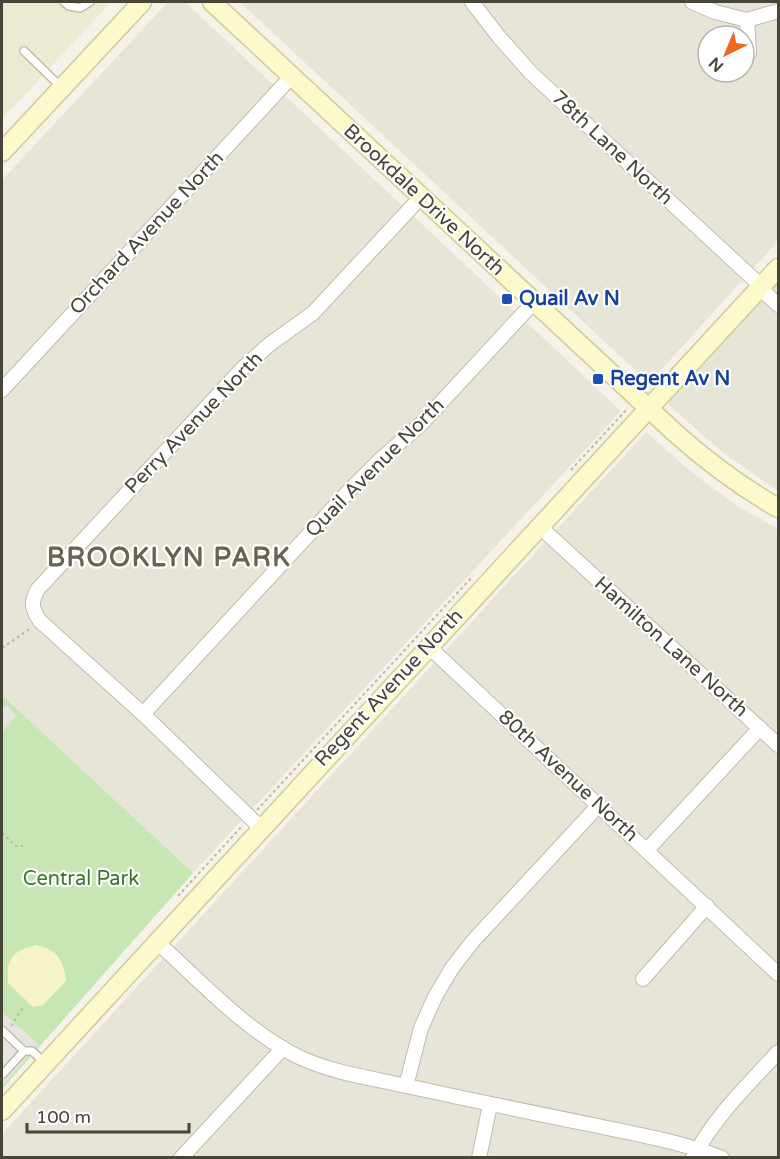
<svg xmlns="http://www.w3.org/2000/svg" width="780" height="1159" font-family="'Varela Round',sans-serif">
  <style>
    .residential { fill: #e7e5d7; fill-rule: evenodd }
    .education { fill: #ecead3 }
    .green { fill: #c6e6b4 }
    .sand { fill: #f6f4c7 }
    .parking { fill: #e5e4e0 }
    .lines { fill: none; stroke-linecap: round; stroke-linejoin: round }
    .lane-casing { stroke: #bfbcac; stroke-width: 10 }
    .street-casing { stroke: #bfbcac; stroke-width: 16 }
    .secondary-casing { stroke: #d1cd9a; stroke-width: 21 }
    .path { stroke: #c0ba9e; stroke-width: 2; stroke-dasharray: 3 3; stroke-linecap: butt }
    .lane { stroke: #fff; stroke-width: 7 }
    .street { stroke: #fff; stroke-width: 14 }
    .secondary { stroke: #fcf9ca; stroke-width: 18 }
    .transit-dot { fill: #1a4fb4; stroke: #fff; stroke-width: 2 }
    .labels { text-anchor: middle; dominant-baseline: central; stroke-width: 4.5; stroke-linejoin: round; paint-order: stroke }
    .street-label { font-size: 20px; fill: #474438; stroke: #fff }
    .transit-label { font-size: 20px; font-weight: bold; fill: #164399; stroke: #fff; text-anchor: start }
    .park-label { font-size: 20px; fill: #3b772d; stroke: #fff }
    .district-label { font-size: 26px; font-weight: bold; letter-spacing: 1.5px; fill: #69644f; stroke: #fff }
  </style>
  <rect width="100%" height="100%" fill="#f4f2e9"/>
  <!-- residential -->
  <g class="residential">
    <polygon points="168,2 185,2 621,411 193,873 2,695 2,180"/>
    <path d="M 240,2 L 778,2 L 778,241 L 649,383 ZM 708,36 L 744,36 L 744,72 L 708,72 Z"/>
    <polygon points="778,280 778,491 721,451 669,405 669,400"/>
    <polygon points="646,432 696,476 739,507 778,529 778,1157 2,1158 2,1134"/>
  </g>
  <!-- education -->
  <polygon class="education" points="2,2 111,2 2,119"/>
  <!-- green -->
  <polygon class="green" points="2,695 193,873 2,1089"/>
  <!-- sand -->
  <path class="sand" d="M 36,945 C 57,949 64,961 66,981 L 43,1005 L 33,1007 L 8,983 C 6,959 12,951 36,945 Z"/>
  <!-- parking -->
  <g class="parking">
    <polygon points="8,706 16,716 2,732 2,707"/>
    <polygon points="2,1012 38,1044 2,1087"/>
  </g>
  <g class="lines">
    <!-- lane casing -->
    <g class="lane-casing">
      <g id="lane">
        <polyline points="64,2 69,6 80,8 90,2"/>
        <polyline points="24,51 61,87"/>
        <polyline points="2,1030 24,1051 32,1051 45,1063"/>
        <polyline points="2,1073 3,1074 24,1051"/>
      </g>
    </g>
    <!-- street casing -->
    <g class="street-casing">
      <g id="street">
        <polyline points="472,2 499,37 531,73 759,284 760,288 778,305"/>
        <polyline points="692,2 715,12 747,20 778,11"/>
        <polyline points="747,20 749,53"/>
        <polyline points="2,390 292,76"/>
        <polyline points="539,526 778,745"/>
        <polyline points="428,646 778,974"/>
        <polyline points="143,714 348,492 381,459 421,424 534,302"/>
        <path d="M 261,828 L 143,714 L 40,621 C 32,609 30,603 38,589 L 243,368 L 270,344 L 313,313 L 421,197"/>
        <polyline points="647,850 760,728"/>
        <path d="M 156,941 C 199,980 249,1034 301,1058 C 334,1073 371,1078 407,1086 C 470,1100 534,1113 598,1126 C 640,1135 682,1142 722,1158"/>
        <polyline points="643,979 707,906"/>
        <polyline points="406,1086 421,1028 435,997 452,968 473,941 599,805"/>
        <polyline points="181,1158 283,1048"/>
        <polyline points="479,1158 490,1105"/>
        <path d="M 693,1158 C 714,1117 748,1085 778,1052"/>
      </g>
    </g>
    <!-- secondary casing -->
    <g class="secondary-casing">
      <g id="secondary">
        <path d="M 212,2 L 673,431 C 706,461 740,486 778,508"/>
        <polyline points="2,152 142,2"/>
        <polyline points="2,1111 778,268"/>
      </g>
    </g>
    <!-- path -->
    <g class="path">
      <polyline points="571,470 628,408"/>
      <polyline points="2,648 31,628"/>
      <polyline points="257,810 473,576"/>
      <polyline points="2,833 16,846 23,846"/>
      <polyline points="178,896 243,825"/>
      <polyline points="11,1026 24,1006"/>
    </g>
    <!-- lane -->
    <use href="#lane" class="lane"/>
    <!-- street -->
    <use href="#street" class="street"/>
    <!-- secondary -->
    <use href="#secondary" class="secondary"/>
  </g>
  <!-- markers -->
  <g class="transit-dot">
    <rect x="501" y="293" width="12" height="12" rx="3"/>
    <rect x="592" y="373" width="12" height="12" rx="3"/>
  </g>
  <g class="labels">
    <!-- street labels -->
    <g class="street-label">
      <text transform="translate(612 148) rotate(43)">78th Lane North</text>
      <text transform="translate(424 200) rotate(43)">Brookdale Drive North</text>
      <text transform="translate(147 233) rotate(-47)">Orchard Avenue North</text>
      <text transform="translate(194 423) rotate(-46)">Perry Avenue North</text>
      <text transform="translate(375 468) rotate(-45)">Quail Avenue North</text>
      <text transform="translate(671 647) rotate(42)">Hamilton Lane North</text>
      <text transform="translate(389 688) rotate(-47)">Regent Avenue North</text>
      <text transform="translate(568 776) rotate(43)">80th Avenue North</text>
    </g>
    <!-- transit labels -->
    <g class="transit-label">
      <text x="519" y="299">Quail Av N</text>
      <text x="610" y="379">Regent Av N</text>
    </g>
    <!-- park labels -->
    <g class="park-label">
      <text x="81" y="879">Central Park</text>
    </g>
    <!-- district labels -->
    <g class="district-label">
      <text x="169" y="557">BROOKLYN PARK</text>
    </g>
  </g>
  <!-- border -->
  <rect width="780" height="1159" fill="none" stroke="#474438" stroke-width="6"/>
  <!-- north arrow -->
  <g transform="translate(726 54) rotate(223)"><circle r="28" fill="#ffffff" stroke="#b5b4af" stroke-width="1.5"/>
  <path d="M0-4.5L10 22L0 15L-10 22Z" fill="#f06723"/>
  <text y="-9" font-size="16" font-weight="bold" text-anchor="middle" fill="#474438">N</text>
  </g>
  <!-- scale -->
  <path d="M27 1123v9h162v-9" fill="none" stroke="#474438" stroke-width="3"/>
  <text x="36" y="1123" font-size="18" fill="#474438" stroke="#ffffff" stroke-width="4.5" paint-order="stroke">100 m</text>
</svg>
